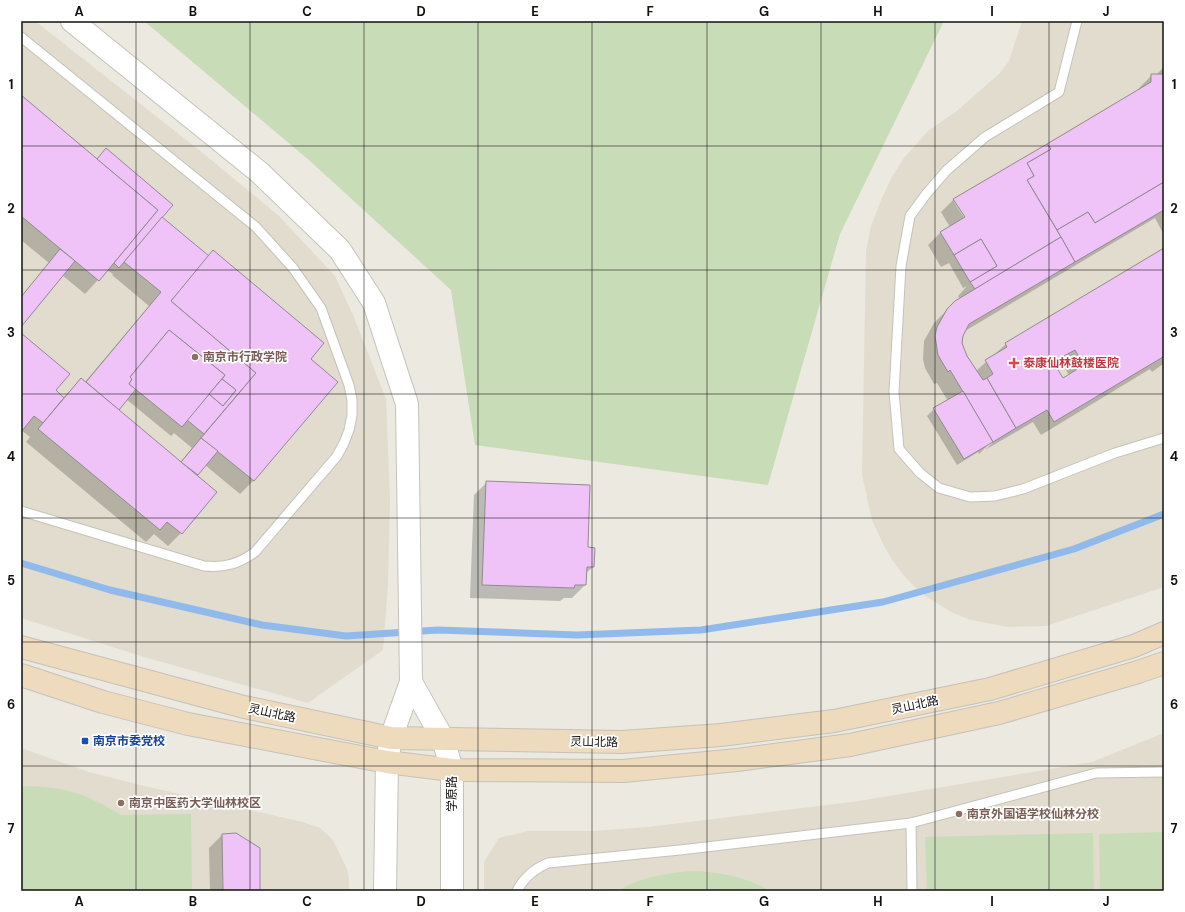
<svg xmlns="http://www.w3.org/2000/svg" width="1185" height="912" font-family="'DM Sans','Noto Sans SC',sans-serif">
  <style>
    .built { fill: #e1dccd }
    .green { fill: #c9dcb8 }
    .shadow { fill: #0003; fill-rule: evenodd }
    .lines { fill: none; stroke-linecap: round; stroke-linejoin: round }
    .stream { stroke: #90b9ec; stroke-width: 7 }
    .building { fill: #efc2f8; stroke: #908b91; fill-rule: evenodd }
    .service-casing { stroke: #c4c2ba; stroke-width: 11 }
    .tertiary-casing { stroke: #c4c2ba; stroke-width: 24 }
    .secondary-casing { stroke: #c4c2ba; stroke-width: 24 }
    .service { stroke: #fff; stroke-width: 9 }
    .tertiary { stroke: #fff; stroke-width: 22 }
    .secondary { stroke: #eedabc; stroke-width: 22 }
    .grid { fill: none; stroke: #11100d; stroke-width: 1; stroke-opacity: 0.55 }
    .education-dot { fill: #8d6e63; stroke: #fff; stroke-width: 1.5 }
    .health-dot { fill: #e0444e; stroke: #fff; stroke-width: 1.5 }
    .transit-dot { fill: #1a4fb4; stroke: #fff; stroke-width: 1.5 }
    .labels { text-anchor: middle; dominant-baseline: central; stroke-width: 3.5; stroke-linejoin: round; paint-order: stroke }
    .education-label { font-size: 12px; font-weight: bold; fill: #785e54; stroke: #fff; text-anchor: start }
    .health-label { font-size: 12px; font-weight: bold; fill: #be3a42; stroke: #fff; text-anchor: start }
    .street-label { font-size: 12px; fill: #11100d; stroke: #fff }
    .transit-label { font-size: 12px; font-weight: bold; fill: #164399; stroke: #fff; text-anchor: start }
    .neatline { fill: none; stroke: #11100d; stroke-width: 1.5 }
    .grid-label { font-size: 13px; text-anchor: middle; font-weight: bold; fill: #11100d }
  </style>
  <rect width="100%" height="100%" fill="#ece9e1"/>
  <!-- built -->
  <g class="built">
    <polygon points="21,21 35,21 204,154 279,216 335,276 353,315 386,399 390,499 388,584 383,650 308,703 144,657 21,618"/>
    <polygon points="1022,21 1164,21 1164,587 1046,626 1008,627 971,620 953,613 922,594 905,577 893,561 884,546 872,520 862,475 866,251 871,226 881,200 892,177 904,158 928,131 958,110 1000,73 1009,61"/>
    <polygon points="1164,733 1164,891 484,891 484,862 499,838 528,831 593,831 648,827 859,801 1092,762"/>
    <polygon points="21,748 89,772 140,785 303,822 320,828 333,840 347,869 349,880 349,891 21,891"/>
  </g>
  <!-- green -->
  <g class="green">
    <polygon points="144,21 944,21 840,234 768,485 475,445 451,290 310,161"/>
    <polygon points="26,786 46,787 66,790 85,796 104,805 121,815 191,814 192,891 21,891 21,787"/>
    <polygon points="1164,832 1164,891 1100,891 1099,834"/>
    <polygon points="1093,833 1094,891 927,891 925,837"/>
    <path d="M 691,871 C 719,872 746,877 771,891 L 617,891 C 639,878 665,873 691,871 Z"/>
  </g>
  <!-- shadow -->
  <g class="shadow">
    <path d="M 1164,67 L 1164,235 L 1155,218 L 965,331 L 962,336 L 963,350 L 976,371 L 1006,344 L 1164,249 L 1164,366 L 1163,364 L 1152,372 L 1150,369 L 1041,435 L 1033,422 L 985,450 L 997,439 L 996,437 L 979,454 L 978,452 L 957,465 L 927,416 L 934,409 L 948,401 L 937,383 L 934,384 L 925,368 L 923,359 L 924,341 L 934,323 L 955,302 L 960,299 L 958,296 L 967,286 L 963,288 L 949,263 L 941,267 L 928,245 L 941,232 L 950,227 L 941,212 L 954,199 L 1139,91 L 1139,88 L 1152,75 L 1156,75 ZM 954,202 L 957,202 L 968,221 L 967,222 ZM 1061,362 L 1069,375 L 1062,380 L 1054,366 Z"/>
    <path d="M 21,97 L 96,160 L 172,205 L 161,217 L 309,360 L 336,382 L 253,481 L 240,494 L 205,465 L 196,476 L 216,492 L 181,533 L 168,546 L 154,534 L 146,542 L 26,442 L 30,437 L 21,430 L 21,335 L 54,390 L 63,398 L 81,379 L 85,382 L 149,306 L 112,275 L 113,274 L 107,270 L 85,294 L 62,275 L 21,325 L 21,297 L 49,263 L 21,240 ZM 126,399 L 171,436 L 174,433 L 192,448 L 180,463 L 118,410 Z"/>
    <polygon points="487,482 587,548 594,549 593,567 585,574 585,585 572,598 564,598 560,601 470,598 474,495"/>
    <polygon points="222,835 259,891 210,891 209,848"/>
  </g>
  <g class="lines">
    <!-- stream -->
    <polyline class="stream" points="21,563 110,590 262,625 346,636 438,630 577,635 701,630 883,602 1074,549 1164,514"/>
  </g>
  <!-- building -->
  <g class="building">
    <polygon points="1164,66 1164,182 1095,223 1088,212 1057,230 1027,180 1034,176 1027,163 1051,149 1047,144 1151,82 1151,74 1163,74"/>
    <polygon points="21,95 158,210 99,281 21,216"/>
    <polygon points="1047,144 1051,149 1027,163 1034,176 1027,180 1061,237 975,289 970,282 997,266 981,239 954,255 940,232 965,217 953,199"/>
    <polygon points="106,148 173,205 119,268 114,263 158,210 97,159"/>
    <polygon points="1164,182 1164,210 1075,262 1057,230 1088,212 1095,223"/>
    <polygon points="162,217 209,256 171,301 256,373 204,434 187,420 209,394 223,406 236,390 222,379 225,375 169,330 130,377 132,379 129,384 136,389 119,410 86,382 161,292 124,262"/>
    <polygon points="1061,237 1075,262 969,324 963,336 962,343 967,356 983,380 987,378 1016,428 993,442 950,370 948,372 938,355 935,336 937,327 947,309 955,301"/>
    <polygon points="981,239 997,266 970,282 954,255"/>
    <path d="M 1164,248 L 1164,358 L 1163,357 L 1054,422 L 1047,410 L 1016,428 L 987,378 L 993,374 L 985,360 L 1007,347 L 1005,343 ZM 1075,350 L 1084,365 L 1063,378 L 1053,362 Z"/>
    <polygon points="60,249 75,261 21,327 21,297"/>
    <polygon points="213,250 324,343 311,359 338,382 254,481 201,438 256,373 171,301"/>
    <polygon points="169,330 225,375 182,427 129,384 132,379 130,377"/>
    <polygon points="21,333 70,374 56,390 64,398 62,400 43,423 34,416 21,432"/>
    <polygon points="81,378 217,492 182,534 167,522 160,530 38,429"/>
    <polygon points="222,379 236,390 223,406 209,394"/>
    <polygon points="963,391 993,442 964,459 933,408"/>
    <polygon points="201,438 218,451 198,475 181,462"/>
    <polygon points="486,481 590,485 588,547 595,548 594,567 587,567 586,585 575,585 574,588 482,585"/>
    <polygon points="236,833 260,848 260,891 223,891 222,834"/>
  </g>
  <g class="lines">
    <!-- service casing -->
    <g class="service-casing">
      <g id="service">
        <polyline points="1077,21 1059,92 985,137 947,170 927,193 910,216 901,266 894,392 899,449 920,473 939,488 970,497 995,496 1023,489 1115,453 1164,438"/>
        <path d="M 21,37 L 256,227 L 293,268 L 321,308 L 349,385 L 352,400 L 352,415 L 349,430 L 344,443 L 337,456 L 255,552 C 239,564 224,568 204,566 L 21,511"/>
        <polyline points="911,823 912,891"/>
        <path d="M 517,891 C 524,877 534,869 548,863 L 680,850 L 911,823 L 1096,773 L 1164,772"/>
      </g>
    </g>
    <!-- tertiary casing -->
    <g class="tertiary-casing">
      <g id="tertiary">
        <polyline points="72,21 259,172 340,250 374,303 407,404 411,682 391,738 387,762 385,891"/>
        <polyline points="411,682 443,739 452,770 452,891"/>
      </g>
    </g>
    <!-- secondary casing -->
    <g class="secondary-casing">
      <g id="secondary">
        <polyline points="21,647 244,707 391,738 622,742 721,735 834,721 990,689 1134,646 1164,633"/>
        <polyline points="21,675 103,702 188,724 387,762 452,770 623,771 737,760 850,745 999,713 1138,672 1164,663"/>
      </g>
    </g>
    <!-- service -->
    <use href="#service" class="service"/>
    <!-- tertiary -->
    <use href="#tertiary" class="tertiary"/>
    <!-- secondary -->
    <use href="#secondary" class="secondary"/>
  </g>
  <!-- grid -->
  <path class="grid" d="M 136,21 L 136,891M 250,21 L 250,891M 364,21 L 364,891M 478,21 L 478,891M 592,21 L 592,891M 707,21 L 707,891M 821,21 L 821,891M 935,21 L 935,891M 1049,21 L 1049,891M 21,146 L 1164,146M 21,270 L 1164,270M 21,394 L 1164,394M 21,518 L 1164,518M 21,642 L 1164,642M 21,766 L 1164,766"/>
  <!-- markers -->
  <g class="education-dot">
    <circle cx="195" cy="357" r="4"/>
    <circle cx="121" cy="803" r="4"/>
    <circle cx="959" cy="814" r="4"/>
  </g>
  <path class="health-dot" d="M1012 357h4v4h4v4h-4v4h-4v-4h-4v-4h4z"/>
  <rect class="transit-dot" x="81" y="737" width="8" height="8" rx="2"/>
  <g class="labels">
    <!-- education labels -->
    <g class="education-label">
      <text x="203" y="357">南京市行政学院</text>
      <text x="129" y="803">南京中医药大学仙林校区</text>
      <text x="967" y="814">南京外国语学校仙林分校</text>
    </g>
    <!-- health labels -->
    <g class="health-label">
      <text x="1023" y="363">泰康仙林鼓楼医院</text>
    </g>
    <!-- street labels -->
    <g class="street-label">
      <text transform="translate(915 705) rotate(-12)">灵山北路</text>
      <text transform="translate(272 713) rotate(12)">灵山北路</text>
      <text transform="translate(594 742) rotate(1)">灵山北路</text>
      <text transform="translate(452 794) rotate(-90)">学原路</text>
    </g>
    <!-- transit labels -->
    <g class="transit-label">
      <text x="93" y="741">南京市委党校</text>
    </g>
  </g>
  <!-- border -->
  <rect width="1185" height="912" fill="none" stroke="#ffffff" stroke-width="44"/>
  <rect x="22" y="22" width="1141" height="868" class="neatline"/>
  <g class="grid-label">
    <text x="79" y="16">A</text>
    <text x="193" y="16">B</text>
    <text x="307" y="16">C</text>
    <text x="421" y="16">D</text>
    <text x="535" y="16">E</text>
    <text x="650" y="16">F</text>
    <text x="764" y="16">G</text>
    <text x="878" y="16">H</text>
    <text x="992" y="16">I</text>
    <text x="1106" y="16">J</text>
    <text x="11" y="89">1</text>
    <text x="1174" y="89">1</text>
    <text x="11" y="213">2</text>
    <text x="1174" y="213">2</text>
    <text x="11" y="337">3</text>
    <text x="1174" y="337">3</text>
    <text x="11" y="461">4</text>
    <text x="1174" y="461">4</text>
    <text x="11" y="585">5</text>
    <text x="1174" y="585">5</text>
    <text x="11" y="709">6</text>
    <text x="1174" y="709">6</text>
    <text x="11" y="833">7</text>
    <text x="1174" y="833">7</text>
    <text x="79" y="906">A</text>
    <text x="193" y="906">B</text>
    <text x="307" y="906">C</text>
    <text x="421" y="906">D</text>
    <text x="535" y="906">E</text>
    <text x="650" y="906">F</text>
    <text x="764" y="906">G</text>
    <text x="878" y="906">H</text>
    <text x="992" y="906">I</text>
    <text x="1106" y="906">J</text>
  </g>
</svg>
